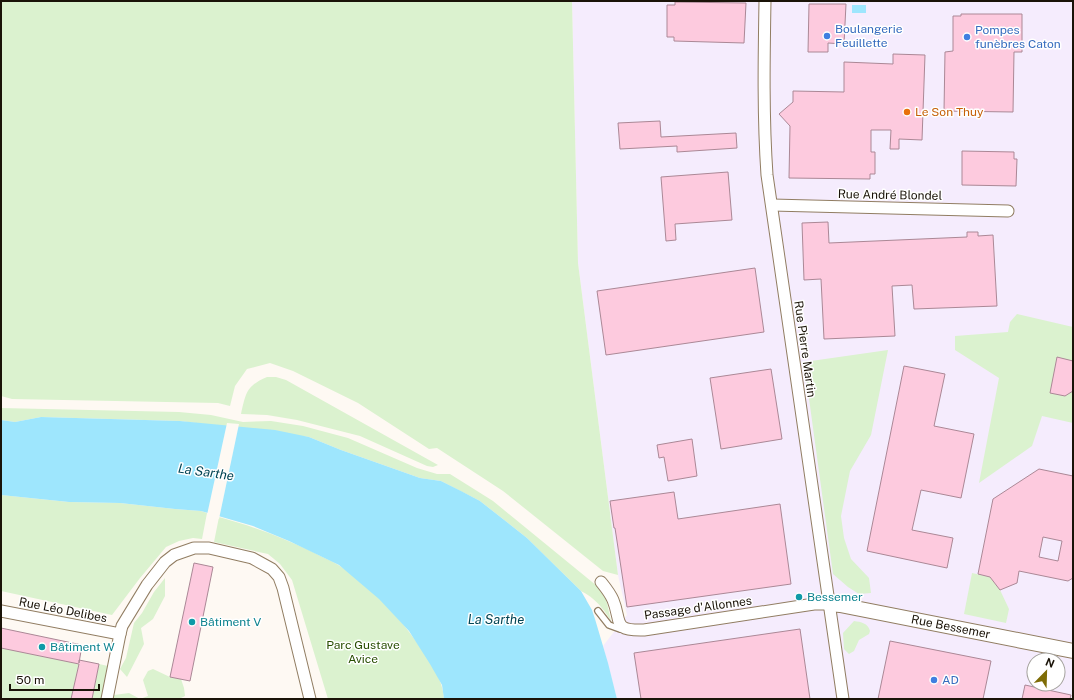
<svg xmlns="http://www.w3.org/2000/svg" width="1074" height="700" font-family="'Public Sans',sans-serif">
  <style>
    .industrial { fill: #f5ecfd; fill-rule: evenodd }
    .green { fill: #dbf2cf }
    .water { fill: #9ee6fd }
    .pier { fill: #fef9f3 }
    .building { fill: #fdcade; stroke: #ab8896; fill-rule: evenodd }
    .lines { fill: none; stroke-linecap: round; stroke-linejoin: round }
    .service-casing { stroke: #917d62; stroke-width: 8 }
    .minor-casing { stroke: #917d62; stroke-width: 13 }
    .tertiary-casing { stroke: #917d62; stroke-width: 16 }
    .service { stroke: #fff; stroke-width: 5.5 }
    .minor { stroke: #fff; stroke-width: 11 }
    .tertiary { stroke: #fff; stroke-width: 14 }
    .shop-dot { fill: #3f7fe0; stroke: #fff; stroke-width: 1.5 }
    .food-dot { fill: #e8710a; stroke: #fff; stroke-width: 1.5 }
    .culture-dot { fill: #0f9aa8; stroke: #fff; stroke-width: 1.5 }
    .labels { text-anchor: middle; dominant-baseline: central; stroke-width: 3; stroke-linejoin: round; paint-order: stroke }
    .shop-label { font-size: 12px; fill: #366cbe; stroke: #fff; text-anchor: start }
    .food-label { font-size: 12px; fill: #c56008; stroke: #fff; text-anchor: start }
    .street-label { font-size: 12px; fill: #1a1308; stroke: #fff }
    .culture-label { font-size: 12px; fill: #0d838f; stroke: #fff; text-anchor: start }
    .park-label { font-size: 12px; fill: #274d00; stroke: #fff }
    .water-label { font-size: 13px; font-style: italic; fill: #024555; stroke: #fff }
  </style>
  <rect width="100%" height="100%" fill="#fef9f3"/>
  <!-- industrial -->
  <path class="industrial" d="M 572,1 L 1073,1 L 1073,699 L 617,699 L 603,646 L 627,615 L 618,575 L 578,263 ZM 1034,660 L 1058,660 L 1058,684 L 1034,684 Z"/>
  <!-- green -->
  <g class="green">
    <polygon points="1,1 572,1 578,263 618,575 603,571 503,491 437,448 429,449 358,403 293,371 270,363 247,369 235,386 230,406 218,403 12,399 1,396"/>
    <polygon points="1017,314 1073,327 1073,423 1042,416 1032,446 979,483 999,378 955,350 955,336 1008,332 1010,322"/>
    <polygon points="888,350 871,435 850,471 841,516 844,538 851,559 869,578 871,593 859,594 848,587 833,574 804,362"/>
    <path d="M 267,377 L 276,377 L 286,380 L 438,465 L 433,467 L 427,466 L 360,436 L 297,420 L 267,415 L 241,414 C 246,393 246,386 267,377 Z"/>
    <path d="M 1,408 L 179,412 L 211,415 L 243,422 L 271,421 L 303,426 L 348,438 L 417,468 L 437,474 L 450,474 L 493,501 L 597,586 L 606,599 L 611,621 C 603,608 595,598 581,591 L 527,538 L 480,501 L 441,481 L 420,478 L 341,450 L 309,437 L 180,421 L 41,417 L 15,422 L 1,420 Z"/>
    <polygon points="1,495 69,502 120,503 175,509 201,511 207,513 202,539 193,538 179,541 166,547 140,578 112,615 1,591"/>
    <path d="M 219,517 C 252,526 282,537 313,552 C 321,557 331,560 340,566 C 372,587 401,618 422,650 C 432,665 443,680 444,699 L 328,699 L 292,580 L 280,564 L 268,554 L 214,542 Z"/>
    <polygon points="972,573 990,577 1000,590 1009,609 1006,623 964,614"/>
    <polygon points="165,578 165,596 153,619 141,628 144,644 127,677 120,669 126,658 134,623 142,613 154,592"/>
    <path d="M 854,621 C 861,622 868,623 870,631 L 869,634 L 859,640 L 854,651 L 849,654 L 844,649 L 843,633 Z"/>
    <polygon points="1,648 79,664 71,699 1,699"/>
    <polygon points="99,664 108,666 101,699 92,699"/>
    <polygon points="153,669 170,677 181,679 184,688 185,696 179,699 113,699 114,695 129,693 140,699 148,696 143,680 148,671"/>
  </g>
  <!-- water -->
  <g class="water">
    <rect x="852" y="5" width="14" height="8"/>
    <polygon points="41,417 180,421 275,430 309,437 341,450 420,478 441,481 461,491 480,501 527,538 581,591 592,610 595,619 608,663 617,699 444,699 442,685 430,664 409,631 379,599 339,565 289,541 253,526 201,511 175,509 120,503 69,502 1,495 1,420 15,422"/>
  </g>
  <!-- pier -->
  <polygon class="pier" points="227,423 239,424 219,519 207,515"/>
  <!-- building -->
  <g class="building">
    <polygon points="675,2 746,3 744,43 674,41 674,37 667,37 667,5 675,5"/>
    <polygon points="809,4 846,4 844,44 828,43 828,52 808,52"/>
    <polygon points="961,14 1022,14 1022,52 1014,52 1013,112 944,111 945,52 953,51 953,16 961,16"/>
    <polygon points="893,54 925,55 922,140 899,139 899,149 890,149 891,130 871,130 871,152 875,152 875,174 870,174 870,179 789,178 790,126 779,114 793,102 793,91 844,92 844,62 893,64"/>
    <polygon points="660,121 661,137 736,133 737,148 677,152 677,146 620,149 618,123"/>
    <polygon points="962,151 1014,152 1014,159 1017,159 1016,186 962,185"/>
    <polygon points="728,172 732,220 675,224 676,240 666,241 661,177"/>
    <polygon points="828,222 829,243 967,237 967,232 978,232 978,236 993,235 997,306 914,309 912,285 892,286 895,336 824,339 821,279 804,280 802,223"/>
    <polygon points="755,268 764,332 606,355 597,291"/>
    <polygon points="1057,357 1073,361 1073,391 1065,396 1050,393"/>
    <polygon points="904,366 945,374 934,426 974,434 961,498 921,490 912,530 953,538 947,568 867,551"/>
    <polygon points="771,369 782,439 721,449 710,378"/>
    <polygon points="692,439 697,476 668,481 664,457 659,458 657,445"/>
    <path d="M 1039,469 L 1073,476 L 1073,578 L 1068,581 L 1019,571 L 1017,583 L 1000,590 L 990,577 L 978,574 L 993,499 ZM 1043,537 L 1062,541 L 1058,561 L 1039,557 Z"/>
    <polygon points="674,492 678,519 780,504 791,584 627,607 615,528 614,528 610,501"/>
    <polygon points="194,563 213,567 190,681 170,677"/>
    <polygon points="1,628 82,645 79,663 79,660 99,664 92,699 71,699 79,664 1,648"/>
    <polygon points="800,629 810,699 641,699 634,653"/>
    <polygon points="890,641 991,661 983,699 878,699"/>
    <polygon points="1025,685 1071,695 1070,699 1022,699"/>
  </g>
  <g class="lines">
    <!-- service casing -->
    <g class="service-casing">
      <polyline id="service" points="598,611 609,625 620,629 623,627"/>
    </g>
    <!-- minor casing -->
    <g class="minor-casing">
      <g id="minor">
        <path d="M 765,1 C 764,59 763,117 767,175 L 843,699"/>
        <polyline points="772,205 1008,211"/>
        <path d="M 601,582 C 605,587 610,593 613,600 C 622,622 612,631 644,630 L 814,604 L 829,604"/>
        <polyline points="1,611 120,634"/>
        <polyline points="107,699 120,634 122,626 147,585 165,562 174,555 194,548 209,548 252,558 272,569 279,577 283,588 310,699"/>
      </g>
    </g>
    <!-- tertiary casing -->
    <g class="tertiary-casing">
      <g id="tertiary">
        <path id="s1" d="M 829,604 L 840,605 L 1073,651"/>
      </g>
    </g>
    <!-- service -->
    <use href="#service" class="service"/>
    <!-- minor -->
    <use href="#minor" class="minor"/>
    <!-- tertiary -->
    <use href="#tertiary" class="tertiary"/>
  </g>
  <!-- markers -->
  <g class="shop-dot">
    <circle cx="827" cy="36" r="4"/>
    <circle cx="967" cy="37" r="4"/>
    <circle cx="934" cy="680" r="4"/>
  </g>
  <circle class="food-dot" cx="907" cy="112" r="4"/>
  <g class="culture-dot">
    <circle cx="799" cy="597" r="4"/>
    <circle cx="192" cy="622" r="4"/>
    <circle cx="42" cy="647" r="4"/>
  </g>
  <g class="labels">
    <!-- shop labels -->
    <g class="shop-label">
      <text x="835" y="29">Boulangerie<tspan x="835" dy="14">Feuillette</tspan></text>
      <text x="975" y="30">Pompes<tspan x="975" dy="14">funèbres Caton</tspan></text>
      <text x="942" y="680">AD</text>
    </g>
    <!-- food labels -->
    <g class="food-label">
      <text x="915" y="112">Le Son Thuy</text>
    </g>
    <!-- street labels -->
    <g class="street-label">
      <text transform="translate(890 195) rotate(1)">Rue André Blondel</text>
      <text transform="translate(805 349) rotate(82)">Rue Pierre Martin</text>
      <text transform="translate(698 608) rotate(-8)">Passage d'Allonnes</text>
      <text transform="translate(63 610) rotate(11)">Rue Léo Delibes</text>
      <text stroke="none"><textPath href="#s1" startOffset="124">Rue Bessemer</textPath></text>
    </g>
    <!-- culture labels -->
    <g class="culture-label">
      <text x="807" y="597">Bessemer</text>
      <text x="200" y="622">Bâtiment V</text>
      <text x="50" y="647">Bâtiment W</text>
    </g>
    <!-- park labels -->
    <g class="park-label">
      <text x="363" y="645">Parc Gustave<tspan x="363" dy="14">Avice</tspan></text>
    </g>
    <!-- water labels -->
    <g class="water-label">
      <text transform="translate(206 472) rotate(8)">La Sarthe</text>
      <text x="496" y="619">La Sarthe</text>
    </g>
  </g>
  <!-- border -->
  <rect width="1074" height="700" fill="none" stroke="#1a1308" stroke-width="4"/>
  <!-- north arrow -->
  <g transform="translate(1046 672) rotate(23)"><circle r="19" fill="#ffffff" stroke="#a3a19c"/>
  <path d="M0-3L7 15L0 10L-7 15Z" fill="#7e6c06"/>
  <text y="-6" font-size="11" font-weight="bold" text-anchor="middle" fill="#1a1308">N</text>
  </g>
  <!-- scale -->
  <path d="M10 684v6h89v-6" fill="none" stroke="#1a1308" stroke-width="2"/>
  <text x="16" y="684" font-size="12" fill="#1a1308" stroke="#ffffff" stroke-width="3" paint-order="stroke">50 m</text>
</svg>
